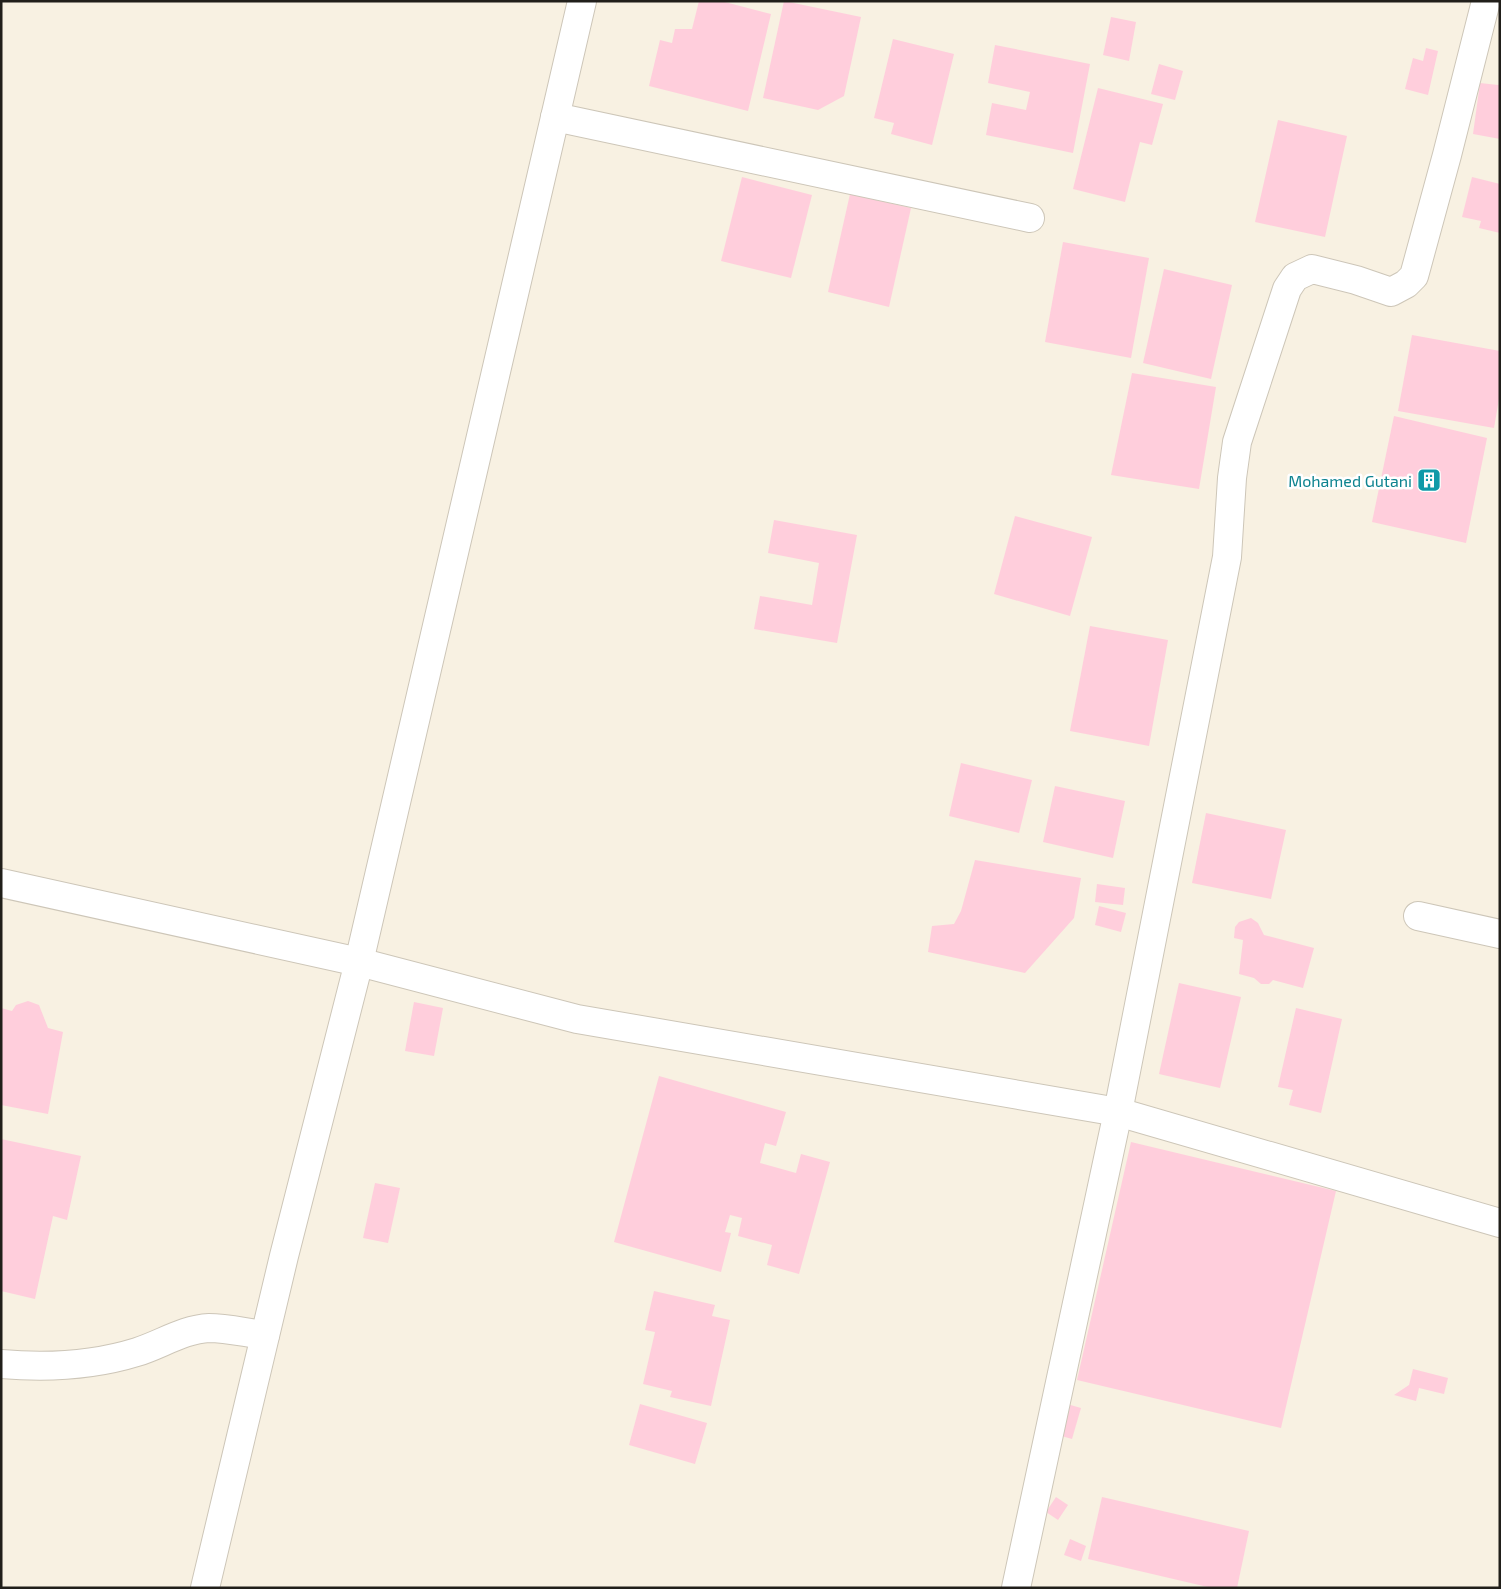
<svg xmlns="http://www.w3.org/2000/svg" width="1501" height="1589" font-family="'Exo 2',sans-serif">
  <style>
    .building { fill: #ffcedc }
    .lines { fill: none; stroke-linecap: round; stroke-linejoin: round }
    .street-casing { stroke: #cdc6b8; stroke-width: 30 }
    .street { stroke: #fff; stroke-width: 28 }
    .labels { text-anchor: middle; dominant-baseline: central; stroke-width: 5; stroke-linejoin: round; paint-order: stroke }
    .culture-label { font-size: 16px; fill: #0d838f; stroke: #fff; text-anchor: end }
  </style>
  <rect width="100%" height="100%" fill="#f8f1e2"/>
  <!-- building -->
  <g class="building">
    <polygon points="699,1 721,1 771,14 748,111 649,86 660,40 672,43 675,29 692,29"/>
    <polygon points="784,1 861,17 844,96 818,110 763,98"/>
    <polygon points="1111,17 1136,22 1129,61 1103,55"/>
    <polygon points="893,39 954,54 932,145 891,134 894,123 874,118"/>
    <polygon points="995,45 1090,64 1073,153 986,135 992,103 1026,110 1030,92 988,83"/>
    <polygon points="1426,48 1438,51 1428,95 1405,89 1413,58 1423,61"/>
    <polygon points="1159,64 1183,71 1175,100 1151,94"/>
    <polygon points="1480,83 1498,85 1500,84 1500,139 1473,134"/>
    <polygon points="1098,88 1163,104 1152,145 1140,142 1125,202 1073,189"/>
    <polygon points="1278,120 1347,136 1325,237 1255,222"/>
    <polygon points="742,177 812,195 791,278 721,261"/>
    <polygon points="1472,177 1500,184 1500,233 1479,228 1481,221 1462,217"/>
    <polygon points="850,194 911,208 889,307 828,292"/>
    <polygon points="1063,242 1149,258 1131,358 1045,342"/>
    <polygon points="1164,269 1232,285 1211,379 1143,363"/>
    <polygon points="1412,335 1500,351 1500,393 1494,428 1398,411"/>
    <polygon points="1132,373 1216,387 1199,489 1111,475"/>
    <polygon points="1394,416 1487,438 1466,543 1372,522"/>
    <polygon points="1015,516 1092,537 1070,616 994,594"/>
    <polygon points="774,520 857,535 837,643 754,629 760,596 812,605 819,563 768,553"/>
    <polygon points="1090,626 1168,640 1149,746 1070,731"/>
    <polygon points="961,763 1032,780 1019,833 949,816"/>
    <polygon points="1055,786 1125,801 1113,858 1043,842"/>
    <polygon points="1206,813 1286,830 1271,899 1192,883"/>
    <polygon points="975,860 1081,878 1074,918 1025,973 928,952 932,926 954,924 961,911"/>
    <polygon points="1097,884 1125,888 1123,905 1095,902"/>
    <polygon points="1099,906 1126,913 1121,932 1095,925"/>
    <polygon points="1251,918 1258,923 1264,935 1314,948 1303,988 1273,980 1269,984 1261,984 1254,978 1239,974 1243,940 1234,938 1235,927 1239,922"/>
    <polygon points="1179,983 1241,997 1220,1088 1159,1074"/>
    <polygon points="28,1001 39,1005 48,1028 63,1032 48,1114 1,1105 1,1008 12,1011 16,1005"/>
    <polygon points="414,1002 443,1008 434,1056 405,1051"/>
    <polygon points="1296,1008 1342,1019 1321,1113 1289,1105 1293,1090 1278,1087"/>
    <polygon points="659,1076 786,1112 776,1146 765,1143 760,1163 796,1173 801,1154 830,1162 799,1274 767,1265 772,1245 738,1236 742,1218 730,1215 725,1232 731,1233 721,1272 614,1242"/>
    <polygon points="1,1139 81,1156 67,1220 53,1216 35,1299 1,1291"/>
    <polygon points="1131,1142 1336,1191 1281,1428 1077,1380"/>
    <polygon points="375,1183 400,1188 388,1243 363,1238"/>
    <polygon points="654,1291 715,1305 712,1316 730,1320 711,1406 670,1397 672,1391 643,1384 655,1332 645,1330"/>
    <polygon points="1413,1369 1448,1378 1444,1394 1419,1388 1416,1401 1394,1395 1409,1385"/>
    <polygon points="640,1404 707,1423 695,1464 629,1445"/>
    <polygon points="1067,1404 1081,1408 1072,1439 1058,1435"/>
    <polygon points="1056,1497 1068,1505 1058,1520 1046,1512"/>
    <polygon points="1102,1497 1249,1531 1237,1588 1212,1588 1088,1559"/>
    <polygon points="1070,1539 1086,1546 1081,1561 1064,1555"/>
  </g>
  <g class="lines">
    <!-- street casing -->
    <g class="street-casing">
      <g id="street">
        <polyline points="555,117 1030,218"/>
        <polyline points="1,883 359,962 577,1019 1118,1112 1500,1223"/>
        <polyline points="1418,916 1500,934"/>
        <path d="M 1,1364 C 47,1368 92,1366 137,1352 C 160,1345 184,1329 209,1328 C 227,1328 247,1333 265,1335"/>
        <polyline points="205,1588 284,1256 359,962 582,1"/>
        <polyline points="1016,1588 1118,1112 1227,557 1232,478 1237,442 1287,289 1295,277 1312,269 1356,280 1391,292 1406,284 1414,276 1447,155 1486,1"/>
      </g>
    </g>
    <!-- street -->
    <use href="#street" class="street"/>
  </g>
  <!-- icons -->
  <defs>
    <g id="building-square" transform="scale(1.25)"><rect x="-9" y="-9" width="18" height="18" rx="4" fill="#0f9aa8" stroke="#fff"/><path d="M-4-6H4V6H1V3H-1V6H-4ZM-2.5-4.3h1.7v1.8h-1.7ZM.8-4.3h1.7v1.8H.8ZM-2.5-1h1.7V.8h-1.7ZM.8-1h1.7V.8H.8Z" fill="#fff"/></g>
  </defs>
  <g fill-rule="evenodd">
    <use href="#building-square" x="1429" y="480"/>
  </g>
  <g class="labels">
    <!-- culture labels -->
    <g class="culture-label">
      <text x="1412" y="480">Mohamed Gutani</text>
    </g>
  </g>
  <!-- border -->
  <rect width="1501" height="1589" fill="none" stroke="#211f1a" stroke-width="5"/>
</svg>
